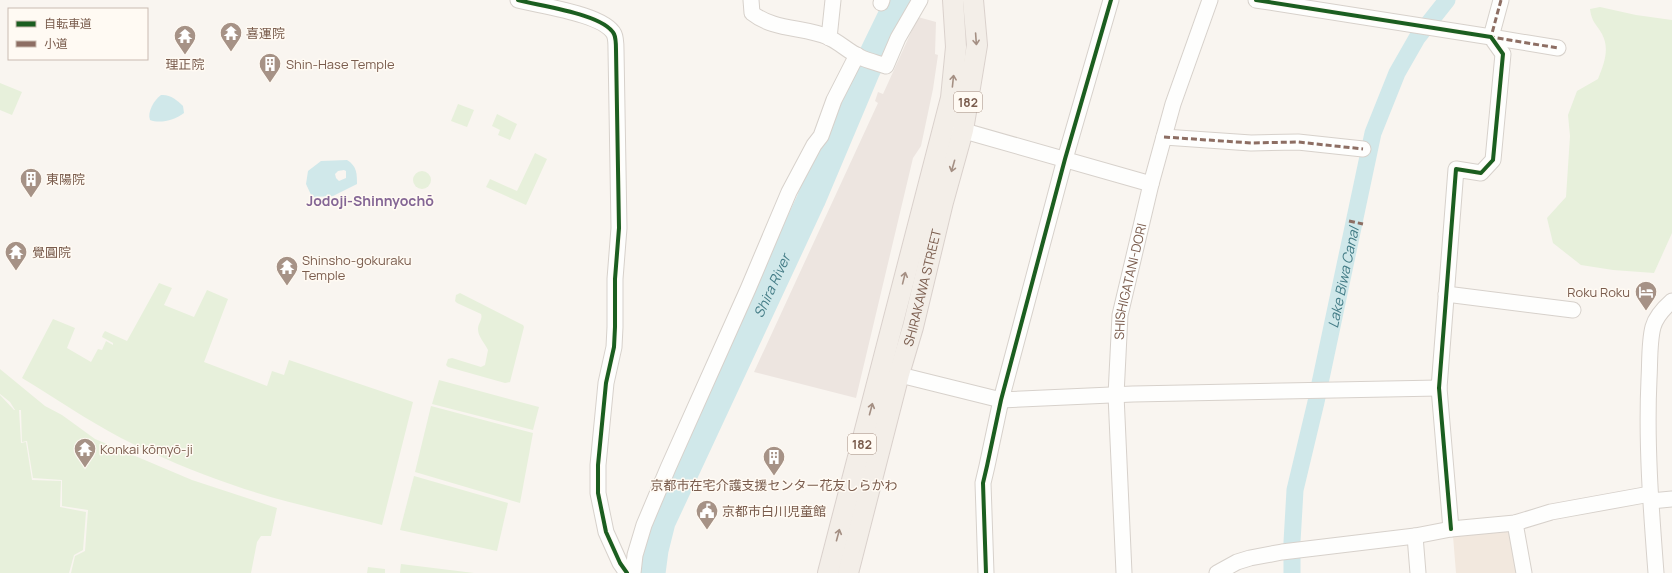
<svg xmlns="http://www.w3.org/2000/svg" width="1672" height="573" font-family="Manrope,'Noto Sans JP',sans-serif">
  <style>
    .residential { fill: #f2e8de }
    .industrial { fill: #ede5e0 }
    .green { fill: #e7f0db }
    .water { fill: #d0e8ea; fill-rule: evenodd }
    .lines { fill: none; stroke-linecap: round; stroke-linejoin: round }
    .canal { stroke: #d0e8ea; stroke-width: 17 }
    .river { stroke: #d0e8ea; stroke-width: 29 }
    .minor-casing { stroke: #d7d1cb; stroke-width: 17 }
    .major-casing { stroke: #dad1cc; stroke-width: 22 }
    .minor { stroke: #fefefd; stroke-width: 15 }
    .major { stroke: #f3eee8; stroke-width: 20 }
    .quiet { stroke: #8d6e63; stroke-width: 3; stroke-dasharray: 6 3; stroke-linecap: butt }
    .cycleway-casing { stroke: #fffaf3; stroke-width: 6 }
    .cycleway { stroke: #1b5e20; stroke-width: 4 }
    .oneway { stroke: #a48f83 }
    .labels { text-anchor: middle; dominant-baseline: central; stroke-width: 3; stroke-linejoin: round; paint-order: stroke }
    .shield { fill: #fffaf3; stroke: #a28b7f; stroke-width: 1 }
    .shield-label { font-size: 12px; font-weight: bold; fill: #7a5c4d }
    .poi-label { font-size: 13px; fill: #7a5c4d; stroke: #fffaf3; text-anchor: start }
    .street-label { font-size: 13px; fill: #7a5c4d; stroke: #fffaf3 }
    .neighbourhood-label { font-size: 14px; font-weight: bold; fill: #846695; stroke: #fffaf3 }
    .water-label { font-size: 14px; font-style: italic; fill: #437c86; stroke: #fffaf3 }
  </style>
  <rect width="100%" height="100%" fill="#f9f5f0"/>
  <!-- residential -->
  <polygon class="residential" points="1512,531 1519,573 1456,573 1453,536"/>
  <!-- industrial -->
  <polygon class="industrial" points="918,17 936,22 935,54 938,55 933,89 921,146 913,158 856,398 754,372 878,103 875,101 878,92 883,94"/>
  <!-- green -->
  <g class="green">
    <path d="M 1600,7 L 1636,15 L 1672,20 L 1672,233 L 1654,273 L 1613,270 L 1581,265 L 1553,243 L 1547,218 L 1566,197 L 1570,136 L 1568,115 L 1577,91 L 1598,79 C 1604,64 1610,49 1602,34 C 1596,23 1592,23 1590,9 Z"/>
    <polygon points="0,83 22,92 12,115 0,110"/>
    <polygon points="458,104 474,110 467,127 451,121"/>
    <polygon points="497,114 517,124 510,140 498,135 500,130 492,126"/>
    <polygon points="535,153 547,159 526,205 486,187 490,179 517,191"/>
    <circle cx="422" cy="180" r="9"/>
    <path d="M 159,283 L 172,288 L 164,305 L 194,317 L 207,290 L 228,299 L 204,362 L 267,386 L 272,371 L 284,375 L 289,360 L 413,402 L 382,525 C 332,512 281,502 233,485 C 195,472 157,456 121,438 C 87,420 55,398 22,378 L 53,319 L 75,328 L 67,348 L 91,362 L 98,349 L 102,350 L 106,341 L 113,345 L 113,343 L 102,337 L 103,334 L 105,331 L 127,341 Z"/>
    <path d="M 460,293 L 523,325 L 524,327 L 510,382 L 505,383 L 448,367 L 446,365 L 448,359 L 452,358 L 481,367 L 485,365 L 488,350 C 485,343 478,337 478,329 C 478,323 483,319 481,314 L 457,303 L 455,301 L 456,295 Z"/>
    <polygon points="0,369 45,406 62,415 95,439 192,480 277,508 271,536 261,536 257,542 251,573 71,573 75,556 85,551 88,510 62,506 62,480 33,478 27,441 22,442 21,410 15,410 10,402 0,394"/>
    <polygon points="439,380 539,407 533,430 432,404"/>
    <polygon points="0,395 14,410 19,410 21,443 26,442 32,480 61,481 60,507 86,512 83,550 74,555 69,573 0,573"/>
    <polygon points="431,406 533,433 520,503 415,472"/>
    <polygon points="414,476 508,503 497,551 400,530"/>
    <polygon points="401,564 474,573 400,573"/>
    <polygon points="368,567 385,569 385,573 367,573"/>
  </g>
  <!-- water -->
  <g class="water">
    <path d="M 161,95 C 170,94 177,100 183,106 L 184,113 C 175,120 160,124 150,120 C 147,112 154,100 161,95 Z"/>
    <path d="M 347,160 C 357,166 357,174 357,184 L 333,196 L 312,197 L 306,184 L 308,171 L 321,161 ZM 344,170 L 346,171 L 346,178 L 339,181 L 336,178 L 335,174 L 338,171 Z"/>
  </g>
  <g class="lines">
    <!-- canal -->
    <path class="canal" id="s1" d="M 1292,573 L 1292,542 L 1295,490 L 1316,402 L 1373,133 L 1397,73 L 1417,38 L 1447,0"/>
    <!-- river -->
    <path class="river" id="s2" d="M 651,573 L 654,550 L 661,522 L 811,200 L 865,72 L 900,0"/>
    <!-- minor casing -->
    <g class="minor-casing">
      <g id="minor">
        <path d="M 518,0 C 540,6 604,14 614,34 C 616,38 616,45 616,50 L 619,228 L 615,279 L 615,327 L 614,347 L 606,383 L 598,465 L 598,493 L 606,532 L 620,563 L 627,573"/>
        <path d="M 751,0 L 752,13 C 773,30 804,27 828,37 C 839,42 849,52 860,57 C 868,61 878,63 886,66 L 898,38 L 920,0"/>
        <polyline points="1256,0 1491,37 1503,54 1493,160 1481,173 1456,169 1439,388 1451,529"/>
        <polyline points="1501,0 1491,37 1558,48"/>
        <polyline points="881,3 882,0"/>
        <polyline points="829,38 833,0"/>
        <polyline points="954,128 1151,184"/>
        <polyline points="1164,137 1251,143 1298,142 1363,149"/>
        <polyline points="1446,294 1573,310"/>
        <polyline points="888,372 1001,400 1133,394 1439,388"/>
        <polyline points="1651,501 1672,499"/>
        <polyline points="1515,523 1524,573"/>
        <polyline points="1415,536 1418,573"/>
        <polyline points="633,573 635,555 644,525 668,468 748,289 789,192 814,145 821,136 834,100 857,55"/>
        <polyline points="986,573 983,483 987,466 1001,400 1065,159 1111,0"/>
        <path id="s3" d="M 1124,573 L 1116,395 L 1120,315 L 1151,184 L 1173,104 L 1210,0"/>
        <polyline points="1217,573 1237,562 1250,558 1282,552 1415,536 1451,529 1515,523 1551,512 1650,494"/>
        <path d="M 1656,573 C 1651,508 1646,444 1649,379 C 1650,363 1649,342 1653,327 C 1656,316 1664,308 1672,301"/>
      </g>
    </g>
    <!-- major casing -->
    <g class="major-casing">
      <g id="major">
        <polyline points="828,573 951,98 956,47 953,0"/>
        <path id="s4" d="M 848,573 L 899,374 L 913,327 L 943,202 L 963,130 L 977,45 L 973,0"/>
      </g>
    </g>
    <!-- minor -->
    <use href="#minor" class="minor"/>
    <!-- major -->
    <use href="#major" class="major"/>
    <!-- quiet -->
    <g class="quiet">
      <polyline points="1501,0 1491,37 1558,48"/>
      <polyline points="1164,137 1251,143 1298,142 1363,149"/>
      <polyline points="1349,221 1363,224"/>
    </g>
    <!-- cycleway casing -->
    <g class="cycleway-casing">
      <g id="cycleway">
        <path d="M 518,0 C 540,6 604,14 614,34 C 616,38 616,45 616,50 L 619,228 L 615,279 L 615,327 L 614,347 L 606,383 L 598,465 L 598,493 L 606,532 L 620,563 L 627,573"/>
        <polyline points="1256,0 1491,37 1503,54 1493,160 1481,173 1456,169 1439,388 1451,529"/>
        <polyline points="986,573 983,483 987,466 1001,400 1065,159 1111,0"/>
      </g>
    </g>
    <!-- cycleway -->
    <use href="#cycleway" class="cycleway"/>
  </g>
  <!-- one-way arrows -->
  <defs><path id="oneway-shaft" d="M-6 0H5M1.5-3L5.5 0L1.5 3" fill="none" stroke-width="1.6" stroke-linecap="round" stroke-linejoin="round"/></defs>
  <g class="oneway">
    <use href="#oneway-shaft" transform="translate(976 39) rotate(86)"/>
    <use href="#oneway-shaft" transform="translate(953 81) rotate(-84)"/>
    <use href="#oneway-shaft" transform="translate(953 166) rotate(106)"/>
    <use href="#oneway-shaft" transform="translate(904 278) rotate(-76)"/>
    <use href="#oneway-shaft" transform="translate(871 409) rotate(-75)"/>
    <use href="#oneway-shaft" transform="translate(838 535) rotate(-75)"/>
  </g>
  <!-- icons -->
  <defs>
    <g id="temple-pin" transform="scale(1.15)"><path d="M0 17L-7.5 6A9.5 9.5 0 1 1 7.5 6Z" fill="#a69286" stroke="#fffaf3"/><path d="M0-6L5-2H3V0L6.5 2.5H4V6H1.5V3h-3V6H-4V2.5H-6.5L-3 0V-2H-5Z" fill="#fff"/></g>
    <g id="building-pin" transform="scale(1.15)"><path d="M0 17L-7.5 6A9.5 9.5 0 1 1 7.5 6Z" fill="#a69286" stroke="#fffaf3"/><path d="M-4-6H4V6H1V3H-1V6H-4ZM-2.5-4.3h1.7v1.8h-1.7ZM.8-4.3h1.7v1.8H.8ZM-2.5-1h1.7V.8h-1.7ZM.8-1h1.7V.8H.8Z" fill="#fff"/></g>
    <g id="hotel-pin" transform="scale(1.15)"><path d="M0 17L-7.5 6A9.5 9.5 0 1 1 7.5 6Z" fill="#a69286" stroke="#fffaf3"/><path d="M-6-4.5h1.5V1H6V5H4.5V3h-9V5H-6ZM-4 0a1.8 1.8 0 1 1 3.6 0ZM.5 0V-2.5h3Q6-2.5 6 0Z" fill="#fff"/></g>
    <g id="civic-pin" transform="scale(1.15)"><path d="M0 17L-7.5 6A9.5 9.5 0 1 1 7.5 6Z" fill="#a69286" stroke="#fffaf3"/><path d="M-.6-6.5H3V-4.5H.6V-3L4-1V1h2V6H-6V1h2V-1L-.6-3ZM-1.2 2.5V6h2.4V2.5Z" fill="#fff"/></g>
  </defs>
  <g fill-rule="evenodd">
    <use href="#temple-pin" x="231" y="33"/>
    <use href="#temple-pin" x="185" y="36"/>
    <use href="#building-pin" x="270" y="64"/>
    <use href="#building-pin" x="31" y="179"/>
    <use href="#temple-pin" x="16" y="252"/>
    <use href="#temple-pin" x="287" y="267"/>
    <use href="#hotel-pin" x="1646" y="292"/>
    <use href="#temple-pin" x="85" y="449"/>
    <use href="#building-pin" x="774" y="457"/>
    <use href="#civic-pin" x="707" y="511"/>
  </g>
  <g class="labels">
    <!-- shield labels -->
    <g class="shield">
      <rect x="954" y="92" width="28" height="20" rx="3"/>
      <rect x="848" y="434" width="28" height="20" rx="3"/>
    </g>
    <g class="shield-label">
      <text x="968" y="102">182</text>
      <text x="862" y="444">182</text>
    </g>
    <!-- poi labels -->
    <g class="poi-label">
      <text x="246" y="33">喜運院</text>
      <text x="185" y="64" text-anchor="middle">理正院</text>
      <text x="286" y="64">Shin-Hase Temple</text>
      <text x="46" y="179">東陽院</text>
      <text x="32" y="252">覺圓院</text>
      <text x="302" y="260">Shinsho-gokuraku<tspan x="302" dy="15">Temple</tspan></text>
      <text x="1630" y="292" text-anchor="end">Roku Roku</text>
      <text x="100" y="449">Konkai kōmyō-ji</text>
      <text x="774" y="485" text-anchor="middle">京都市在宅介護支援センター花友しらかわ</text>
      <text x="722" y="511">京都市白川児童館</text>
    </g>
    <!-- street labels -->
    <g class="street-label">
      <text stroke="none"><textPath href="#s3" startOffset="293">SHISHIGATANI-DORI</textPath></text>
      <text stroke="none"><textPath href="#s4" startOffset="295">SHIRAKAWA STREET</textPath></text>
    </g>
    <!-- neighbourhood labels -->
    <g class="neighbourhood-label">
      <text x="370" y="200">Jodoji-Shinnyochō</text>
    </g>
    <!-- water labels -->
    <g class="water-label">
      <text stroke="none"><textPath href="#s1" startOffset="301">Lake Biwa Canal</textPath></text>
      <text stroke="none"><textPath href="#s2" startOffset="313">Shira River</textPath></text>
    </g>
  </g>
  <!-- legend -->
  <rect x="8" y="8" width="140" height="52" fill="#fffaf3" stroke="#cabbb1"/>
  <rect x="16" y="21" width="20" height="6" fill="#1b5e20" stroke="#cabbb1"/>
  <text x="44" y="28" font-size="12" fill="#7a5c4d">自転車道</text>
  <rect x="16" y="41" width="20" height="6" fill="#8d6e63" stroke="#cabbb1"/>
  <text x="44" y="48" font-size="12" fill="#7a5c4d">小道</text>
</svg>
